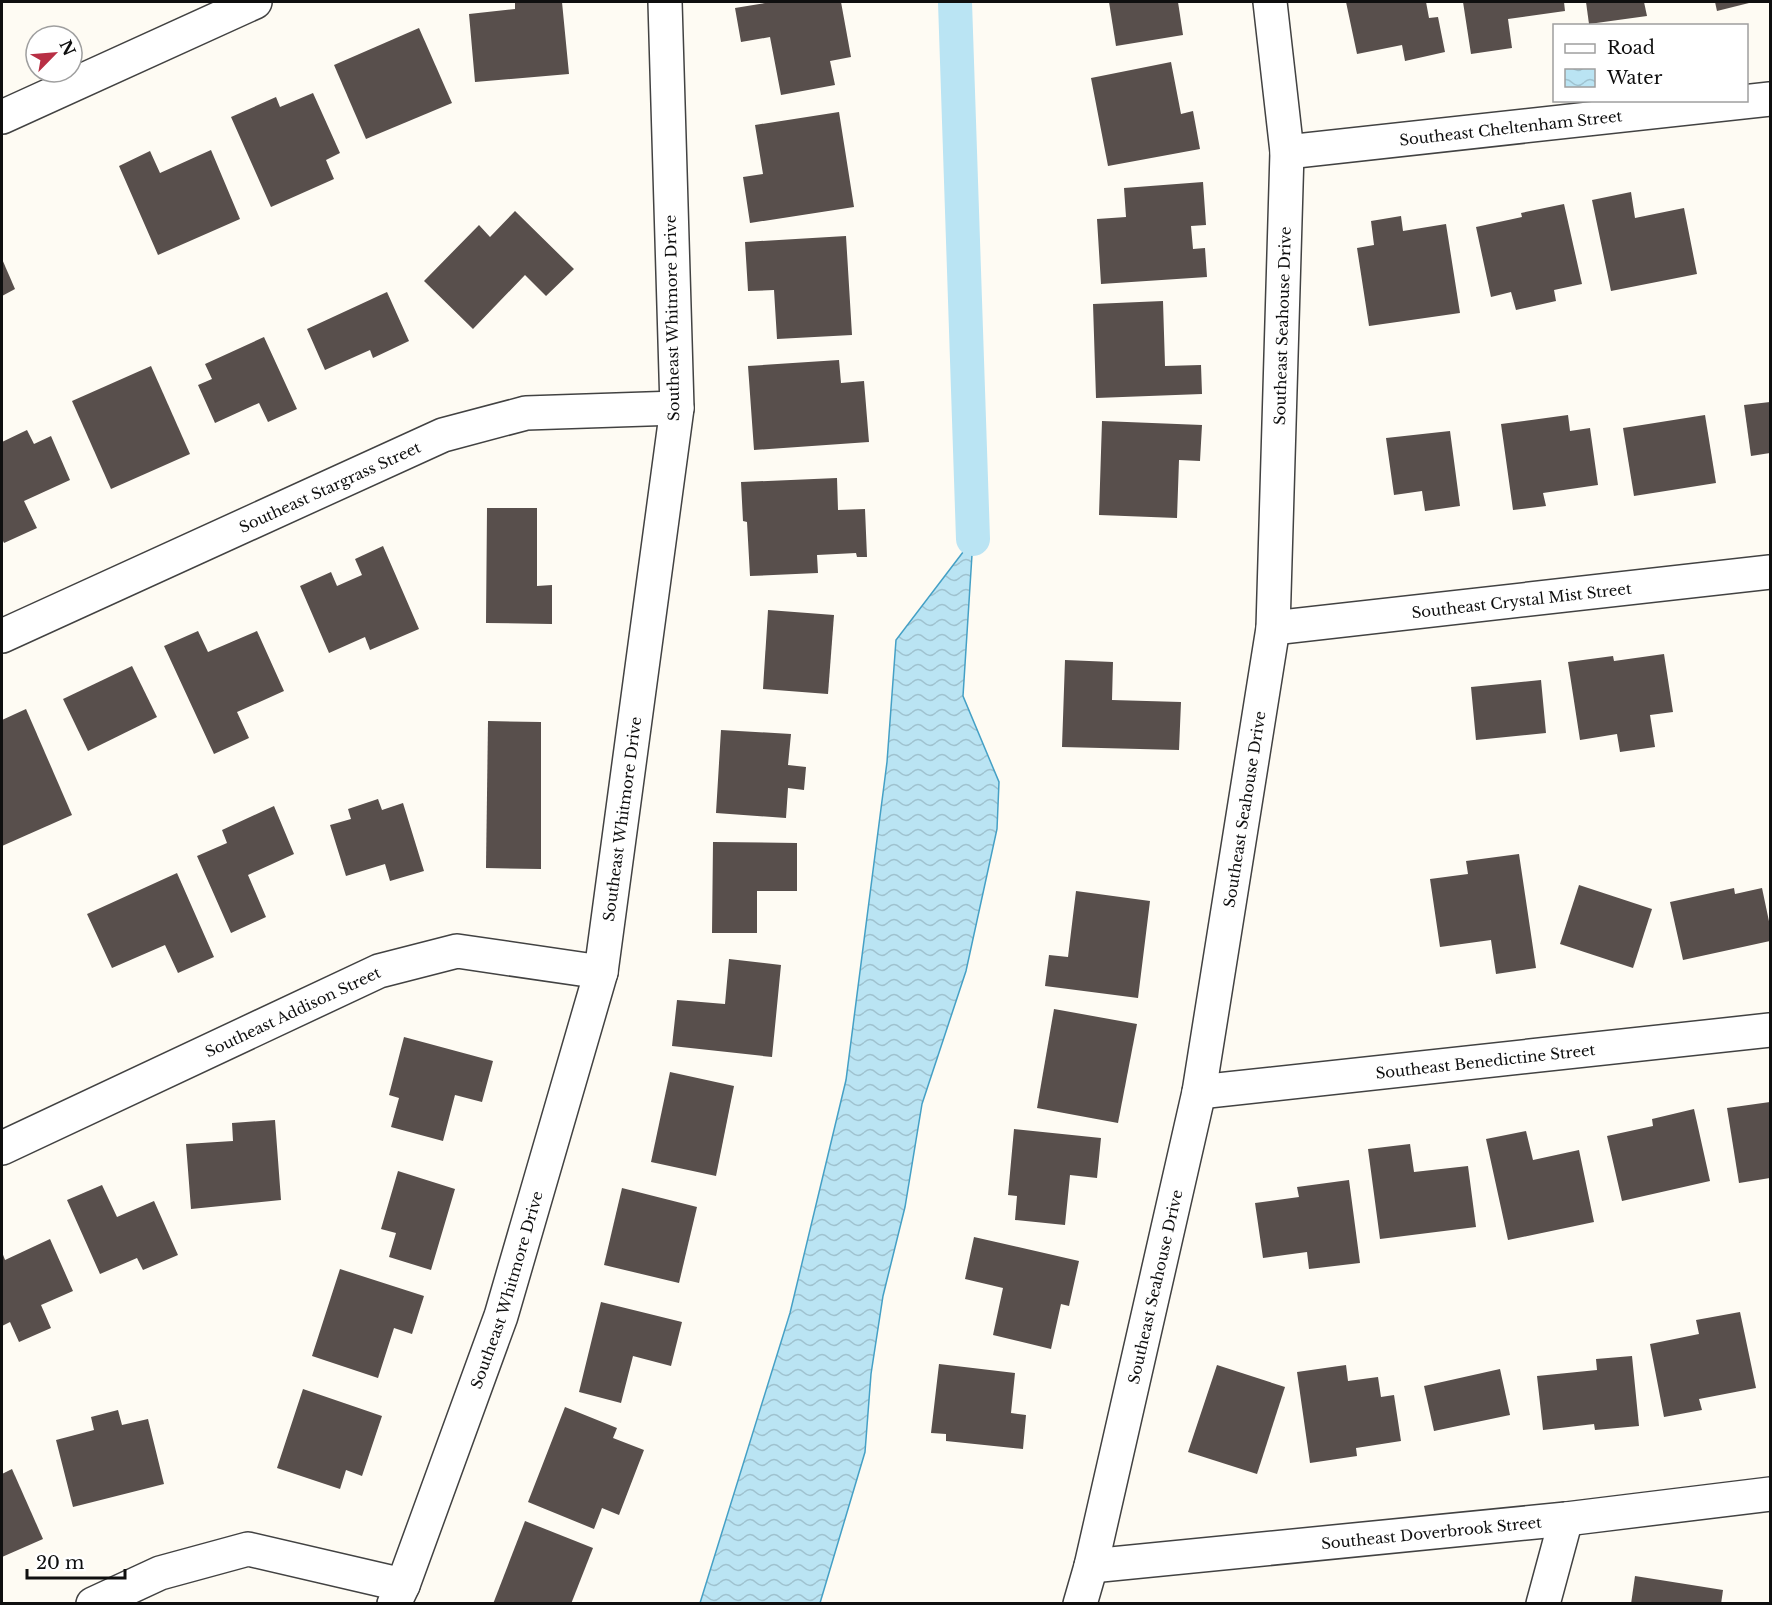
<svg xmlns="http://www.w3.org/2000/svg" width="1772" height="1605" font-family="'Libre Baskerville',serif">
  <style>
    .water { fill: url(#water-waves); stroke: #45a0c5; stroke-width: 1.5 }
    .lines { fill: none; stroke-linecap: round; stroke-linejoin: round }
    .canal { stroke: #bae4f3; stroke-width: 34 }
    .building { fill: #584f4c }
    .minor-casing { stroke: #424242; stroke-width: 36 }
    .tertiary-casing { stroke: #424242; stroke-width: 36 }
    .minor { stroke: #fff; stroke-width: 33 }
    .tertiary { stroke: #fff; stroke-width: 33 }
    .labels { text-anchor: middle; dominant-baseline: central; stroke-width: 6; stroke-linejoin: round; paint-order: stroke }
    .street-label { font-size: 15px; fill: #0f0f0f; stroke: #fff }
  </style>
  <defs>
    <pattern id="water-waves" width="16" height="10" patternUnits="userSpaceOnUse" patternTransform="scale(1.5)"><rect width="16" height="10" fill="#bae4f3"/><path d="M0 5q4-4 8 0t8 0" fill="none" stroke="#9fc2cf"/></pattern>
  </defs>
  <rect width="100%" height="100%" fill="#fefbf3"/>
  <!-- water -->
  <polygon class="water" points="973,539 963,696 999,782 997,829 966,971 922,1104 905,1207 883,1296 871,1374 865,1452 820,1603 700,1603 790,1313 846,1080 887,762 896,640"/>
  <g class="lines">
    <!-- canal -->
    <polyline class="canal" points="955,2 973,539"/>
  </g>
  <!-- building -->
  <g class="building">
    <polygon points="515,2 562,2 569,74 475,82 469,14 515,9"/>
    <polygon points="771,2 841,2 851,57 830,61 835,85 781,95 770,37 741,42 735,8"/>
    <polygon points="1109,2 1178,2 1183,35 1116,46"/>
    <polygon points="1346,2 1426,2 1429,18 1438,17 1445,52 1405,61 1402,45 1357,54"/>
    <polygon points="1463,2 1564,2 1565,11 1508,19 1512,48 1471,54"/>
    <polygon points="1586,2 1644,2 1647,16 1589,24"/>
    <polygon points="1715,2 1753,2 1717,11"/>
    <polygon points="419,28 452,103 366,139 334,65"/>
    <polygon points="1171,62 1181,114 1193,111 1200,149 1108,166 1091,78"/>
    <polygon points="313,93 340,153 326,160 334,179 271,207 231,117 276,97 280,107"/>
    <polygon points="839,112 854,207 750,223 743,177 763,174 755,125"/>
    <polygon points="211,150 240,219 158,255 119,166 150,151 160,173"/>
    <polygon points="1203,182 1206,225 1191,226 1193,249 1205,248 1207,277 1101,284 1097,219 1126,217 1124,188"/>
    <polygon points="1631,192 1635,218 1684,208 1697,274 1611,291 1592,200"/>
    <polygon points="1564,204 1582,284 1554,290 1556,301 1516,310 1511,292 1491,297 1476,227 1522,217 1521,213"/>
    <polygon points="515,211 574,269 546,296 525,275 473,329 424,281 479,225 490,237"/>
    <polygon points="1401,216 1403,231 1446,224 1460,313 1369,326 1357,248 1374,245 1371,221"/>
    <polygon points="846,236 852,335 777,339 774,290 748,291 745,242"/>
    <polygon points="2,259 15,289 2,296"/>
    <polygon points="387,292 409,341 373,358 370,350 325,370 307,329"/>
    <polygon points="1163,301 1165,366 1201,365 1202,394 1096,398 1093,304"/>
    <polygon points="264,337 297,409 268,422 259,403 215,423 198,385 212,379 205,364"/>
    <polygon points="839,360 841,383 864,381 869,442 754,450 748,366"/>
    <polygon points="151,366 190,454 111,489 72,401"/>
    <polygon points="1770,402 1770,453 1751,456 1744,405"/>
    <polygon points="1568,415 1570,431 1590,428 1598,485 1543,493 1546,506 1513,510 1501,424"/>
    <polygon points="1705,415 1716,483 1634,496 1623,428"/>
    <polygon points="1102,421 1202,425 1200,461 1179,460 1177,518 1099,515"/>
    <polygon points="27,430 34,444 51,436 70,480 24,501 37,528 4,543 2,539 2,442"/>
    <polygon points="1450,431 1460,506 1425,511 1422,491 1394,495 1386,438"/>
    <polygon points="837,478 838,510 865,509 867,557 857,557 856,553 817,555 818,573 750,576 747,522 743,521 741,482"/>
    <polygon points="487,508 537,508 537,586 552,585 552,624 486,623"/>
    <polygon points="383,546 419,629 370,650 365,637 329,653 300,586 331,572 337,586 362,575 355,559"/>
    <polygon points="768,610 834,615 828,694 763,689"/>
    <polygon points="198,631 208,652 257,631 284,691 237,712 249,738 214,754 164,646"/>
    <polygon points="1664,654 1673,712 1650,715 1655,747 1620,752 1617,734 1580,740 1568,662 1613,656 1614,661"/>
    <polygon points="1065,660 1113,662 1112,700 1181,702 1179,750 1062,747"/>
    <polygon points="132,666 157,717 88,751 63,699"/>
    <polygon points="1541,680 1546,733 1476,740 1471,687"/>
    <polygon points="26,709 72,815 2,846 2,720"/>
    <polygon points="488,721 541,722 541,869 486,868"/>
    <polygon points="721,730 791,734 788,765 806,767 804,790 788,788 786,818 716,813"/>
    <polygon points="378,799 382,810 403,803 424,871 390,881 385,864 346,876 330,825 351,819 348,809"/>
    <polygon points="274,806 294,854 248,875 266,917 231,933 197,856 227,843 222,830"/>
    <polygon points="713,842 797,843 797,891 757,891 757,933 712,933"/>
    <polygon points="1519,854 1536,968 1496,974 1491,940 1440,947 1430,879 1468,874 1466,861"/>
    <polygon points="177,873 214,957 178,973 165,945 112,968 87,914"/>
    <polygon points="1579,885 1652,909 1633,968 1560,944"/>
    <polygon points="1734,888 1735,894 1762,888 1770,926 1770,941 1683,960 1670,902"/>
    <polygon points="1076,891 1150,901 1138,998 1045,986 1049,955 1068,957"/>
    <polygon points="729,959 781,965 772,1057 672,1046 677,1000 725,1004"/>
    <polygon points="1054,1009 1137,1024 1118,1123 1037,1108"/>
    <polygon points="404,1037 493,1061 482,1102 455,1095 443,1141 391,1127 399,1098 389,1095"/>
    <polygon points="670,1072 734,1086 716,1176 651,1162"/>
    <polygon points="1770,1102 1770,1178 1739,1183 1727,1108"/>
    <polygon points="1694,1109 1710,1181 1622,1201 1607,1136 1653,1126 1652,1119"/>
    <polygon points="275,1120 281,1200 191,1209 186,1144 233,1141 232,1123"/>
    <polygon points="1014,1129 1101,1138 1097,1178 1070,1175 1065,1225 1015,1220 1017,1196 1008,1195"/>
    <polygon points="1526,1131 1533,1160 1579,1150 1594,1222 1508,1240 1486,1139"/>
    <polygon points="1410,1144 1414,1172 1468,1166 1476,1227 1380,1239 1368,1149"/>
    <polygon points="398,1171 455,1189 431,1270 389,1257 396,1233 381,1229"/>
    <polygon points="1349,1180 1360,1263 1309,1269 1307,1252 1263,1258 1255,1203 1299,1197 1297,1187"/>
    <polygon points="102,1185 117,1217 154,1201 178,1255 143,1270 137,1258 100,1274 67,1200"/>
    <polygon points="622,1188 697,1207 679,1283 604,1265"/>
    <polygon points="974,1237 1079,1261 1069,1306 1061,1304 1051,1349 993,1335 1003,1288 965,1279"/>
    <polygon points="50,1239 73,1291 41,1305 51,1328 19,1342 10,1322 2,1326 2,1252 5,1260"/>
    <polygon points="340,1269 424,1296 412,1334 394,1328 378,1378 312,1356"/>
    <polygon points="601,1302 682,1322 671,1366 633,1356 621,1403 579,1392"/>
    <polygon points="1740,1312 1756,1388 1699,1399 1702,1410 1664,1417 1650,1344 1699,1334 1696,1320"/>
    <polygon points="1632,1356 1639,1426 1595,1430 1594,1424 1543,1430 1537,1376 1597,1370 1596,1359"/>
    <polygon points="939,1364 1015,1373 1011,1413 1026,1415 1023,1449 946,1441 946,1434 931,1433"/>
    <polygon points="1217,1365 1285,1387 1257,1474 1188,1452"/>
    <polygon points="1346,1365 1348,1381 1378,1377 1381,1397 1394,1395 1401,1441 1356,1448 1357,1456 1310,1463 1297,1372"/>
    <polygon points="1500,1369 1510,1415 1434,1431 1424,1386"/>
    <polygon points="303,1389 382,1416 362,1476 346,1470 340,1489 277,1468"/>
    <polygon points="565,1407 617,1428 613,1438 644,1450 619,1515 602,1508 594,1529 528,1502"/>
    <polygon points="118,1410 122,1425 148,1419 164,1484 73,1507 56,1440 94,1430 91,1417"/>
    <polygon points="12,1469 43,1539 2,1557 2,1474"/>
    <polygon points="525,1521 593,1548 571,1604 493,1604"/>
    <polygon points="1635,1576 1723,1590 1721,1604 1631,1604"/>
  </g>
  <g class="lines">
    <!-- minor casing -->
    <g class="minor-casing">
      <g id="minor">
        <path id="s1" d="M 1287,152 L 1770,99"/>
        <path id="s2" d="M 1273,628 L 1770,572"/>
        <path id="s3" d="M 2,636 L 443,435 L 526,413 L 677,408"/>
        <path id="s4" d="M 1199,1092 L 1770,1030"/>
        <path id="s5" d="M 2,1148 L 379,971 L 457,951 L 601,972"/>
        <path id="s6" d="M 1091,1566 L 1566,1519 L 1770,1494"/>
        <polyline points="93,1604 160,1573 248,1549 403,1585"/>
        <path id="s7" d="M 394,1604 L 403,1585 L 501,1316 L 601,972 L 677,408 L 665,2"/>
        <path id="s8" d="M 1080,1604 L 1091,1566 L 1199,1092 L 1273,628 L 1287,152 L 1270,2"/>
        <polyline points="1543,1604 1566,1519"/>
      </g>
    </g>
    <!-- tertiary casing -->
    <g class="tertiary-casing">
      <polyline id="tertiary" points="2,117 255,2"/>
    </g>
    <!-- minor -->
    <use href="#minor" class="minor"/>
    <!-- tertiary -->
    <use href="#tertiary" class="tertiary"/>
  </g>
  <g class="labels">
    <!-- street labels -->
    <g class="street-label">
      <text stroke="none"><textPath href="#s1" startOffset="225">Southeast Cheltenham Street</textPath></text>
      <text transform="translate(672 318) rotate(-91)">Southeast Whitmore Drive</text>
      <text stroke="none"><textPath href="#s8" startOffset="1298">Southeast Seahouse Drive</textPath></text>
      <text stroke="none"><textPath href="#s3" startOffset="360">Southeast Stargrass Street</textPath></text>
      <text stroke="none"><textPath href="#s2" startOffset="250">Southeast Crystal Mist Street</textPath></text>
      <text stroke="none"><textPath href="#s8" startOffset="812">Southeast Seahouse Drive</textPath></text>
      <text stroke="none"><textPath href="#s7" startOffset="820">Southeast Whitmore Drive</textPath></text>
      <text stroke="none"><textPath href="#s5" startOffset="321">Southeast Addison Street</textPath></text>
      <text stroke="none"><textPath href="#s4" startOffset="288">Southeast Benedictine Street</textPath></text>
      <text stroke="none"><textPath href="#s8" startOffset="326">Southeast Seahouse Drive</textPath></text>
      <text stroke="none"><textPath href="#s7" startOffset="334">Southeast Whitmore Drive</textPath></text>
      <text stroke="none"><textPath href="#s6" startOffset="342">Southeast Doverbrook Street</textPath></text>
    </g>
  </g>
  <!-- border -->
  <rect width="1772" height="1605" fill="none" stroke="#0f0f0f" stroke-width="6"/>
  <!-- legend -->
  <rect x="1553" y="24" width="195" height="78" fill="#ffffff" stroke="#9f9f9f" stroke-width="1.5"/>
  <rect x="1565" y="44" width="30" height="9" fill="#ffffff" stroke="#9f9f9f" stroke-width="1.5"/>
  <text x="1607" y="54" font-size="18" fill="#0f0f0f">Road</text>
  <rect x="1565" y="69" width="30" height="18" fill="url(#water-waves)" stroke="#9f9f9f" stroke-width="1.5"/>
  <text x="1607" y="84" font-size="18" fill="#0f0f0f">Water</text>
  <!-- north arrow -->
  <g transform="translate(54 54) rotate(65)"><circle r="28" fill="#ffffff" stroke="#9f9f9f" stroke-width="1.5"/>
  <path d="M0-4.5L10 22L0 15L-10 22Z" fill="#b82f44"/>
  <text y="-9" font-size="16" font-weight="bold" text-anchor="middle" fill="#0f0f0f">N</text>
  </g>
  <!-- scale -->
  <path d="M27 1569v9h98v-9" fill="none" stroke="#0f0f0f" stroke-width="3"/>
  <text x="36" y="1569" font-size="18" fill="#0f0f0f" stroke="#ffffff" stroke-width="4.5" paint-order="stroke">20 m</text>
</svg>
